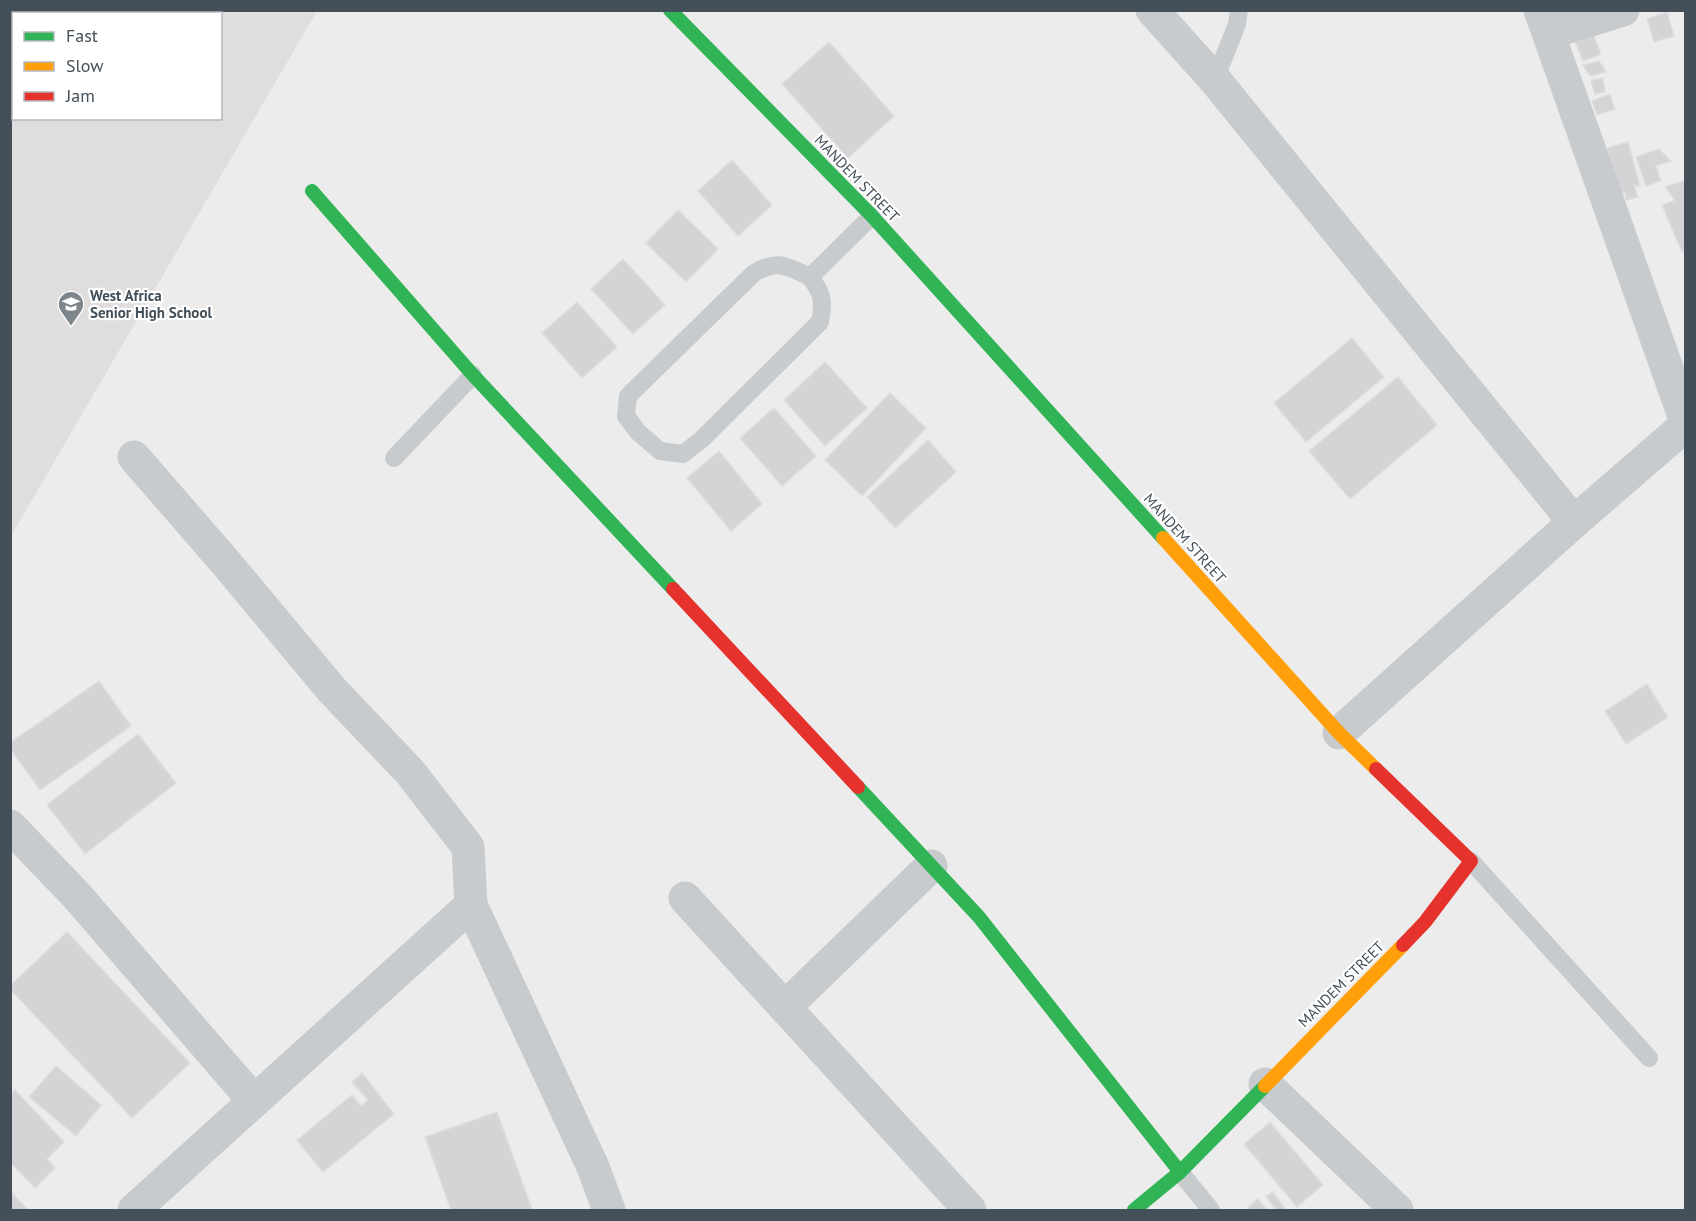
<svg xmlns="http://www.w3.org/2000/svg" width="1696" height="1221" font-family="'PT Sans',sans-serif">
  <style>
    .education { fill: #dfddde; fill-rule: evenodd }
    .building { fill: #d4d4d7; stroke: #dededf; stroke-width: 1.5 }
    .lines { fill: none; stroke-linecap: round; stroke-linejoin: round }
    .lane { stroke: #c8cbcd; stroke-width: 18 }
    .street { stroke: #c8cbcd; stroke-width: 33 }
    .fast { stroke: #30b455; stroke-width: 14 }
    .slow { stroke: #ff9f0a; stroke-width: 14 }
    .jam { stroke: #e5322d; stroke-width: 14 }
    .labels { text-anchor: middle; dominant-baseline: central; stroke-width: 4.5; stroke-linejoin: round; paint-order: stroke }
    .street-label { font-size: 15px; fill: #434f59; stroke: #fff }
    .poi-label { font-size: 15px; font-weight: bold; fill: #434f59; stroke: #fff; text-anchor: start }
  </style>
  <rect width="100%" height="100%" fill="#edecec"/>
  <!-- education -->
  <path class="education" d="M 11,10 L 317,11 L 11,536 L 10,11 ZM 14,14 L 220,14 L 220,118 L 14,118 Z"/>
  <!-- building -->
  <g class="building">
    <polygon points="1667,12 1674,36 1654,42 1647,19"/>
    <polygon points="1592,31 1601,54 1583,61 1574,39"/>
    <polygon points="829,42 894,116 848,158 782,84"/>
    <polygon points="1599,61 1606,72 1590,76 1583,65"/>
    <polygon points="1603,78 1605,92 1595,94 1591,80"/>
    <polygon points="1610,94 1615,109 1597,115 1592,101"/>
    <polygon points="1628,142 1640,186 1634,185 1638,197 1626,200 1625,193 1620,194 1607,148"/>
    <polygon points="1659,149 1671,161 1656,166 1661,181 1646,186 1636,157"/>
    <polygon points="732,160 772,205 738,236 698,191"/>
    <polygon points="1686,180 1686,250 1682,252 1662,205 1675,200 1665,187"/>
    <polygon points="678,210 718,249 686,282 646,243"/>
    <polygon points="623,259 665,305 633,334 591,289"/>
    <polygon points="577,302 617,347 582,378 542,333"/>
    <polygon points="1352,338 1384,377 1306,442 1274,403"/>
    <polygon points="825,362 867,408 825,446 784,400"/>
    <polygon points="1398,377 1437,425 1350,499 1309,451"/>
    <polygon points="890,393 926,428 862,496 825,460"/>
    <polygon points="774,408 816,456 782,486 740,438"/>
    <polygon points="928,440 956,472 895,528 867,497"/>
    <polygon points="719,451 762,504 731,531 687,478"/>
    <polygon points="99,681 131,726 40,790 10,748 10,743"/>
    <polygon points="1647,684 1668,717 1626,744 1605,711"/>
    <polygon points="138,734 176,783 85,854 47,805"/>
    <polygon points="67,932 190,1063 132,1118 10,989 10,986"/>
    <polygon points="56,1066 101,1105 76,1136 29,1097"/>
    <polygon points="362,1073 394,1114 323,1172 297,1140 352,1095 361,1106 368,1100 352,1082"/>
    <polygon points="15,1090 64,1142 47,1159 55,1168 35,1188 10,1162 10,1095"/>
    <polygon points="497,1112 532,1209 451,1210 425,1137"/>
    <polygon points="1270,1122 1323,1185 1297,1207 1244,1144"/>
    <polygon points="10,1191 28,1210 10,1210"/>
    <polygon points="1273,1192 1286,1210 1276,1210 1266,1196"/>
    <polygon points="1258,1199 1267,1210 1251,1210 1248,1207"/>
  </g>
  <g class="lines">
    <!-- lane -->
    <g class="lane">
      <polyline points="1215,80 1237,24 1239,10"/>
      <path d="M 810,277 C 823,294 824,301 820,322 L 702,439 L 683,454 L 660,451 L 638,432 L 626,416 L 628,396 L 754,273 C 778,259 786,266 810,277 L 872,216"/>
      <polyline points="394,458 473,375"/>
      <polyline points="1471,861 1649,1058"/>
      <polyline points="1180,1172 1211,1210"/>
    </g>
    <!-- street -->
    <g class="street">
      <polyline points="1152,10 1215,80 1574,522"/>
      <polyline points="1540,10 1686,422"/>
      <polyline points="1549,33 1623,10"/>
      <polyline points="134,457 226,563 332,690 410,772 468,847 471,905 593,1167 609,1210"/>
      <polyline points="1339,733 1574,522 1686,425"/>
      <polyline points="10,826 77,896 254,1101"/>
      <polyline points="685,898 970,1210"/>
      <polyline points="785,1007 931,866"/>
      <polyline points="1265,1084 1397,1210"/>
      <polyline points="134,1210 471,905"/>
    </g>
    <!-- fast -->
    <g class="fast">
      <polyline points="670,10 872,216 1163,538"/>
      <polyline points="312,191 473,375 673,589"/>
      <polyline points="858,787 979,917 1180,1172"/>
      <polyline points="1134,1210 1180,1172 1265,1086"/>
    </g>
    <!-- slow -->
    <g class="slow">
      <polyline points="1163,538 1339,733 1376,769"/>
      <polyline points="1265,1086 1403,945"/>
    </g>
    <!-- jam -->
    <g class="jam">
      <polyline points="673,589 858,787"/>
      <polyline points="1376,769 1471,861 1425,922 1403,945"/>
    </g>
  </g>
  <!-- icons -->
  <defs>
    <g id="school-pin" transform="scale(1.35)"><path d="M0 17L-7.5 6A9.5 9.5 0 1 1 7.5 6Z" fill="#7e868c" stroke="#fff"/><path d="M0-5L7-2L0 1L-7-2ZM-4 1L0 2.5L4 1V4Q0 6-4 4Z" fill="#fff"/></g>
  </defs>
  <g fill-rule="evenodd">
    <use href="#school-pin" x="71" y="304"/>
  </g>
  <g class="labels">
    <!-- street labels -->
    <g class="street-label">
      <text transform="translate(857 178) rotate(46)">MANDEM STREET</text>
      <text transform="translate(1185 538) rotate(48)">MANDEM STREET</text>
      <text transform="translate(1341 984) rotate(-45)">MANDEM STREET</text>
    </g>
    <!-- poi labels -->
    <g class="poi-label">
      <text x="90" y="295">West Africa<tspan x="90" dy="17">Senior High School</tspan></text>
    </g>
  </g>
  <!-- border -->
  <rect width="1696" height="1221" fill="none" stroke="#434f59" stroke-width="24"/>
  <!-- legend -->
  <rect x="12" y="12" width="210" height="108" fill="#ffffff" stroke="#b4b9bd" stroke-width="1.5"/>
  <rect x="24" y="32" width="30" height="9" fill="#30b455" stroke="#b4b9bd" stroke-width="1.5"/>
  <text x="66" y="42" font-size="18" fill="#434f59">Fast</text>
  <rect x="24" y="62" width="30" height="9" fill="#ff9f0a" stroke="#b4b9bd" stroke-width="1.5"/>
  <text x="66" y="72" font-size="18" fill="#434f59">Slow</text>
  <rect x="24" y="92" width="30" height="9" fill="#e5322d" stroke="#b4b9bd" stroke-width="1.5"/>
  <text x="66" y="102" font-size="18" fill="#434f59">Jam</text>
</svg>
